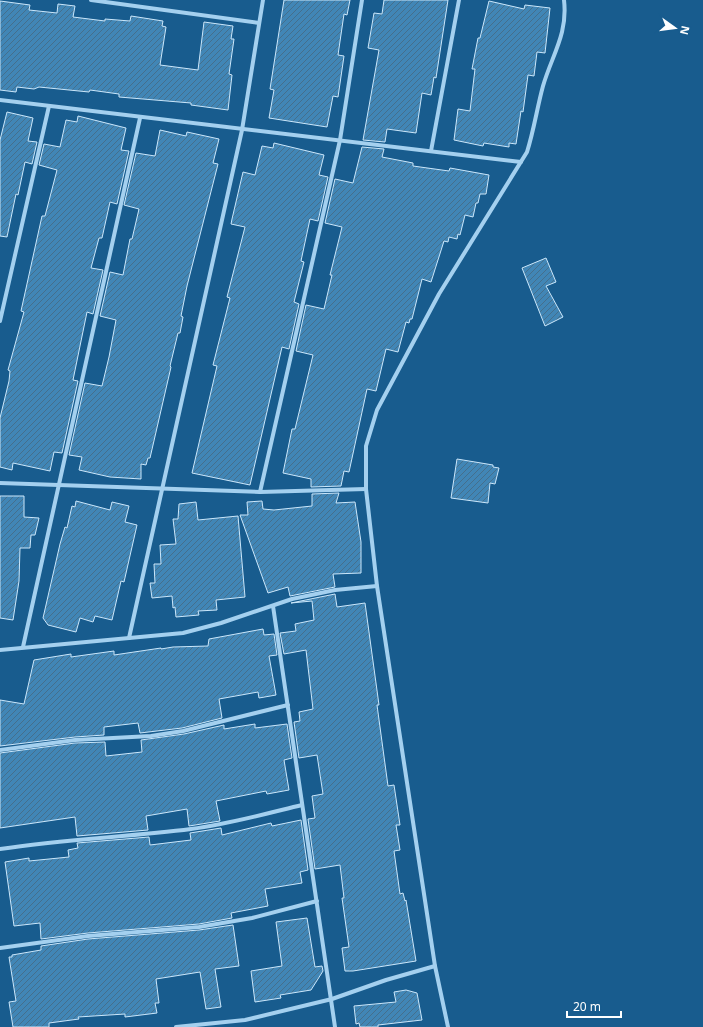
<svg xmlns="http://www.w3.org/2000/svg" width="703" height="1027" font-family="'Noto Sans',sans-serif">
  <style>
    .building { fill: url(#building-hatch); stroke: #cbe7fb }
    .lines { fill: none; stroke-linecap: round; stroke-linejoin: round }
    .street { stroke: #a4d0ef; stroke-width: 4 }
  </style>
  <defs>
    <pattern id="building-hatch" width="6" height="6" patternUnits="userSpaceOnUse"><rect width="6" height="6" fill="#4186b6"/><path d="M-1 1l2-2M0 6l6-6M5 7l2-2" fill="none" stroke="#456f8c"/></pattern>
  </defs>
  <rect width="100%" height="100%" fill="#185c8e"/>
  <!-- building -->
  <g class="building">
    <polygon points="284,0 350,0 347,15 344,14 338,55 344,56 338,97 333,96 327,127 269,118 274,90 270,89"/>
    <polygon points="384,0 448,0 436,78 434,77 431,95 422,93 416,133 387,129 385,142 363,140 379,50 368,48 374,13 382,14"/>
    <polygon points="0,1 30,5 29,10 57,13 58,4 75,6 73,17 105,21 105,19 130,21 131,16 163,21 162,26 166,27 160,65 198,70 204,22 233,26 231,39 234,39 229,74 232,75 228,110 191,105 191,103 119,97 119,94 90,90 89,92 39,87 34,89 17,87 16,92 0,90"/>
    <polygon points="489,1 524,9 525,5 550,8 545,53 537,52 534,76 528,75 523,112 521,111 516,144 509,143 509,147 484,143 483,146 454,140 458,109 470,111 475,69 472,69 478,38 480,38"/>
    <polygon points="7,112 33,118 28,141 37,142 32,164 25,162 18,195 16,194 7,237 0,236 0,140"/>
    <polygon points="78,116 126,128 121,150 129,151 117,204 110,202 102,238 99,238 91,268 103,270 93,314 87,312 73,380 78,381 62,453 54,452 50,471 13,463 12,470 0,467 0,418 9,381 10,371 8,370 24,312 21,311 42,216 45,216 57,170 39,165 44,144 60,147 66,120 77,122"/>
    <polygon points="160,130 186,136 187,132 219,139 213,163 218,164 187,286 181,316 183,317 180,333 178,333 170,366 171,367 150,458 148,458 146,465 141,464 141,479 110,477 79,470 82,457 69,455 85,383 102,386 109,357 116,320 100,316 110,272 123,275 130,239 132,239 139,209 124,205 136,153 155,156"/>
    <polygon points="274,143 324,155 319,175 328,177 318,221 310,219 301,261 304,262 294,302 299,304 289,349 282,347 250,485 192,473 217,366 213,365 230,298 227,297 245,227 231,224 232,219 243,172 255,175 262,146 273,148"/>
    <polygon points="362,147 384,149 382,157 413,163 413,166 449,171 450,168 489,175 486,194 480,194 478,203 476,203 473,217 465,215 460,235 458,234 457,239 449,237 448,242 444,241 431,282 422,279 412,319 410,319 409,323 406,322 398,352 386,349 376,391 367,389 349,472 344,471 341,486 311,487 311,479 283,473 292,429 295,429 313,355 296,351 306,305 324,309 332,275 330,275 342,227 325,223 335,179 353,183"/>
    <polygon points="546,258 556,282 546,286 563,317 545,326 522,268"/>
    <polygon points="457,459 493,465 493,467 499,468 495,484 490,483 488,503 451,498"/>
    <polygon points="339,493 336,503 355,502 361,542 361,573 333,574 335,587 290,596 288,587 268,593 240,515 248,515 247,502 262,501 263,509 274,510 312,506 312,494"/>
    <polygon points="0,496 24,496 24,517 39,518 35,535 31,535 30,548 20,548 19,581 13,620 0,618"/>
    <polygon points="76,501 110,510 112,502 129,506 125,522 137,525 124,582 121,581 112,620 95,616 93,622 80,618 76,632 48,625 43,618 60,544 65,527 67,528 72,506 75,507"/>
    <polygon points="196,502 198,520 238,516 245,597 216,600 217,610 198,611 199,615 176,617 175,607 173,608 172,596 152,598 150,583 155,583 154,564 161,564 160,545 176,544 173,519 178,519 179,504"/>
    <polygon points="335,594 337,607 365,603 379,705 377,705 388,786 394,785 400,825 396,825 400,850 394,851 400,894 403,893 405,901 406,900 416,961 353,971 345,971 342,948 349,947 342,898 344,898 340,865 315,869 308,819 315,818 312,796 323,794 317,755 299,758 294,722 300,721 299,712 313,709 306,650 284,654 280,633 296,631 295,624 314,620 312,601 291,603"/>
    <polygon points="263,629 264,635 274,634 277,655 269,656 276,695 259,698 258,692 219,699 222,718 182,728 140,733 138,723 104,727 104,735 75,737 0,746 0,700 24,704 34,660 71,654 71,657 114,651 114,655 161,648 161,649 173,647 208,646 209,639"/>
    <polygon points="255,724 255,728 287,724 292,758 284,760 289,790 267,794 266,791 216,801 220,821 189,826 187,809 146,816 148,830 77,836 75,817 0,828 0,753 75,743 105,742 106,756 142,752 141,740 184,734 224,725 224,729"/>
    <polygon points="301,820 308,870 300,872 302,883 265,889 268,906 231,913 232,918 199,924 88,933 41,939 40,923 14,926 5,862 29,858 29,861 69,857 68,850 78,848 77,843 149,837 150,845 191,840 190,833 221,828 222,835 271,823 272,826"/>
    <polygon points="307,918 315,967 322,966 323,971 311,990 280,995 281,998 255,1002 251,971 282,966 276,922"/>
    <polygon points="233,925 239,966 215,969 221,1007 206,1009 200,972 156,979 159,1003 155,1003 157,1013 125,1017 125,1014 78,1017 79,1019 49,1023 49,1027 13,1027 9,1002 16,1001 9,957 12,957 12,955 41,950 41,946 88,939 199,930"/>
    <polygon points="406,990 417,993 422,1020 378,1025 378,1027 360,1027 359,1023 356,1024 354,1006 396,1002 394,992"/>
  </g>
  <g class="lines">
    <!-- street -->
    <g class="street">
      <polyline points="91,0 259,23"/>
      <polyline points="0,100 521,162"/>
      <polyline points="431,151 459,0"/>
      <polyline points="0,321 49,106"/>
      <polyline points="0,483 260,492 340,140 362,0"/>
      <polyline points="260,492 366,489"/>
      <polyline points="273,606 335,1027"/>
      <polyline points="129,638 242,130 263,0"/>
      <polyline points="23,647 140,118"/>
      <polyline points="0,650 183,633 221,623 292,599 335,590 377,586"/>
      <polyline points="0,750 75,740 151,736 183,731 288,705"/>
      <path d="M 0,849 C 64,839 128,837 191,829 C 229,824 265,814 302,805"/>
      <polyline points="0,948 88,936 199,927 252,918 317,901"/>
      <polyline points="176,1027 245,1020 332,999 386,980 435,966"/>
      <path d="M 448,1027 L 435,966 L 377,586 L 366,489 L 366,446 L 377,410 L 439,294 L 527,152 C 534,130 537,108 543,86 C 552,55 568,34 564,0"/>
    </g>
  </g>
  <!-- north arrow -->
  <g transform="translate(675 28) rotate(104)" stroke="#185c8e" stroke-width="3" paint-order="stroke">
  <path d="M0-3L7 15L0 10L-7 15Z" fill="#ffffff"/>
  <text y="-6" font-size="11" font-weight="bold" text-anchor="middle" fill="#ffffff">N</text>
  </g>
  <!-- scale -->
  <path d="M567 1011v6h54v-6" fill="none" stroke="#ffffff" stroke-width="2"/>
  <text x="573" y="1011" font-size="12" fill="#ffffff" stroke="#185c8e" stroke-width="3" paint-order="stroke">20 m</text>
</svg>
